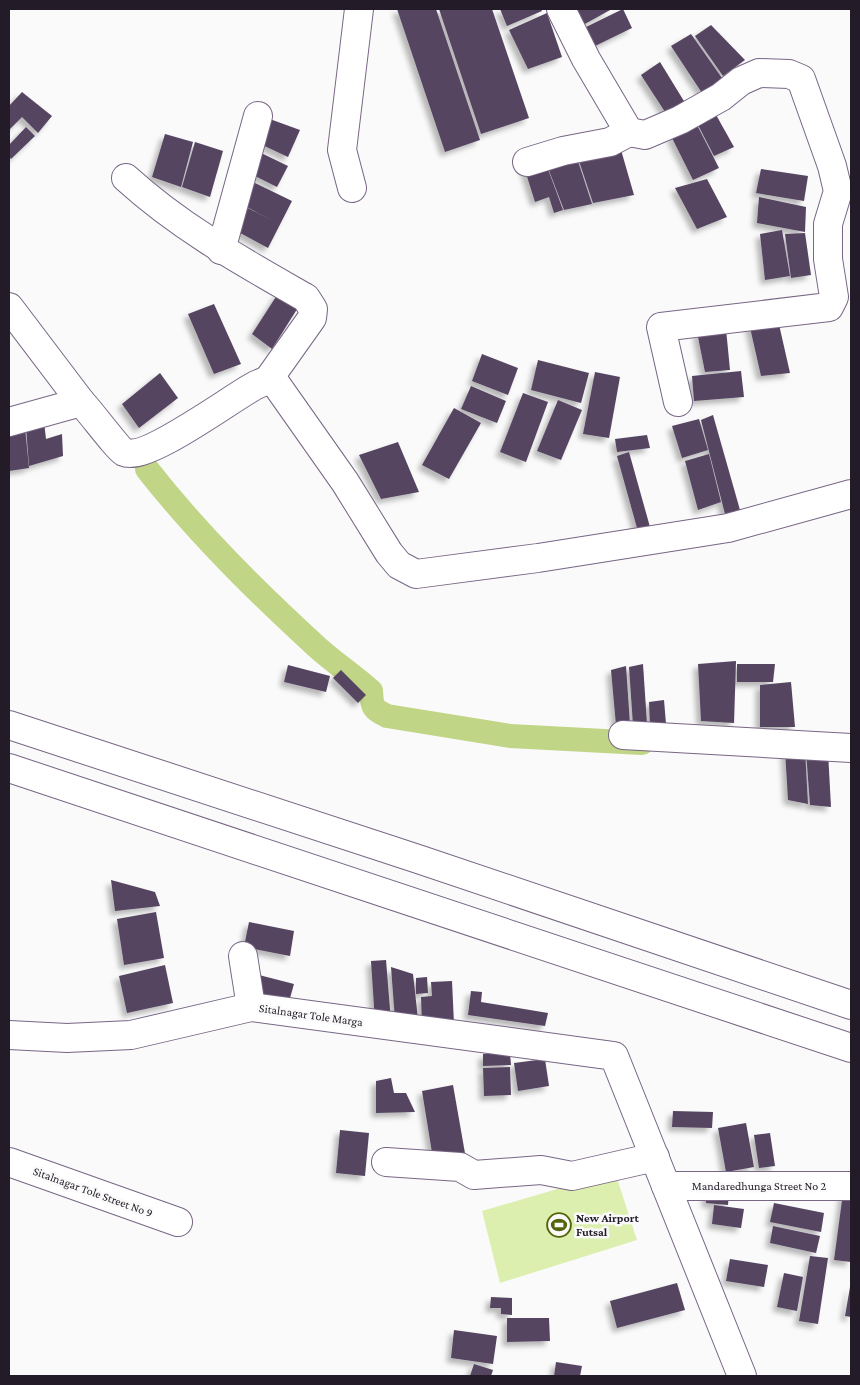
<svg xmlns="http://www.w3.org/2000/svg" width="860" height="1385" font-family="'Crimson Pro',serif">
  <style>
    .green { fill: #ddefaf }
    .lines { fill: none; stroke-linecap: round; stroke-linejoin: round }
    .canal { stroke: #c1d586; stroke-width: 24 }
    .building { fill: #554561; filter: url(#shadow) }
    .minor-casing { stroke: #776684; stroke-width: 30 }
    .minor { stroke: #fff; stroke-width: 28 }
    .labels { text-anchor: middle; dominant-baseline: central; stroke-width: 5; stroke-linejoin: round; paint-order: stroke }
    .street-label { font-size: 12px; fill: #231c28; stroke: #fafafa }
    .poi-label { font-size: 12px; font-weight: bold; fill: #231c28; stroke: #fafafa; text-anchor: start }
  </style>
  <defs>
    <filter id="shadow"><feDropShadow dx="-4.5" dy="4.5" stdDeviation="2.5" flood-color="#0004"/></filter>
  </defs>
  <rect width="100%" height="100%" fill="#fafafa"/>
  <!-- green -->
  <polygon class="green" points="615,1172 637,1240 500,1283 482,1211"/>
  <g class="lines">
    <!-- canal -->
    <path class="canal" d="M 147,469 C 198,534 257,592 318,648 C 335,663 354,676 371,691 C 372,708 373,709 387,716 L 510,736 L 642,743"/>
  </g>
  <!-- building -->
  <g class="building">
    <polygon points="397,9 436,9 480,140 445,152"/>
    <polygon points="439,9 492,9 529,118 481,134"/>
    <polygon points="500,9 541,9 542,11 507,26"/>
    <polygon points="574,9 612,9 583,25"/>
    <polygon points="623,9 632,28 595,46 586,27"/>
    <polygon points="547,13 562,57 528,69 509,30"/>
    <polygon points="711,25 745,60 723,76 695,36"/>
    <polygon points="691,34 722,78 702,93 671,46"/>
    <polygon points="660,62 687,106 667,115 641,75"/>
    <polygon points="22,92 52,116 38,133 22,117 9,130 9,106"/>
    <polygon points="715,113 734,147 714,156 697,123"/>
    <polygon points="267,118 300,130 288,157 256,142"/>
    <polygon points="696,123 719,168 693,180 671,136"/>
    <polygon points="26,127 35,136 11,159 9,156 9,145"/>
    <polygon points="165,134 193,142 181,187 152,177"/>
    <polygon points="195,142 223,151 210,197 182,187"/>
    <polygon points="619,143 634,195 593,203 576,152"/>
    <polygon points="257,151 288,166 277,187 247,172"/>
    <polygon points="575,152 592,204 564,210 545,160"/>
    <polygon points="545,161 563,210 554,213 549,197 535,202 524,167"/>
    <polygon points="761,169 808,176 804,201 756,193"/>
    <polygon points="707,179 727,217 697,229 675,188"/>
    <polygon points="255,183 292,201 268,248 231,228 242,205 277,223 243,205"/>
    <polygon points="759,197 806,207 805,232 757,223"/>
    <polygon points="782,230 790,276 765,280 760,234"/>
    <polygon points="805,233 811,275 791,278 785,234"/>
    <polygon points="279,292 299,306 272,349 252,334"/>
    <polygon points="214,304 241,364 214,374 188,314"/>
    <polygon points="778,320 790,373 761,376 749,323"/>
    <polygon points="726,329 730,370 705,372 697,332"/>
    <polygon points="482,354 518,368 508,395 472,381"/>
    <polygon points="538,360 589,373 581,403 531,390"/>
    <polygon points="741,371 744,397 694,401 692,376"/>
    <polygon points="595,372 620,377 609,438 583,434"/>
    <polygon points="160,373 178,398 139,428 122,404"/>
    <polygon points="471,386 506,401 497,423 461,409"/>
    <polygon points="523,393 548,402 526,462 500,452"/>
    <polygon points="558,400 582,410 561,460 537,451"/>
    <polygon points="454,408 481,423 449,479 422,465"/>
    <polygon points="713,415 740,510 725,514 701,420"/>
    <polygon points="699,419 708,450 682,458 672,426"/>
    <polygon points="44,422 46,439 62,434 63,456 29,466 26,427"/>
    <polygon points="25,428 29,468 9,471 9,432"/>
    <polygon points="647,435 650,448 617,452 615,439"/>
    <polygon points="398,442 419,492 381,499 359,455"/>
    <polygon points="629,452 650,527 637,528 617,456"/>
    <polygon points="709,454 721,502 698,510 685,461"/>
    <polygon points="736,661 734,723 701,721 698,664"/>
    <polygon points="643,664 647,724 633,725 629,667"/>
    <polygon points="737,664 775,664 773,682 737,682"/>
    <polygon points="288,665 330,676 326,692 284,682"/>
    <polygon points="626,666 630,724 616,725 611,670"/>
    <polygon points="341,670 366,695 358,703 333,678"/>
    <polygon points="791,682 795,727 760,727 760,685"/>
    <polygon points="664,700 666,724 650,726 649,702"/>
    <polygon points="785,750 805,750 808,804 788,800"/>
    <polygon points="806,751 828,752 831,807 810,805"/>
    <polygon points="111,880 155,892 160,906 115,911"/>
    <polygon points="156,912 164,958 124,965 117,919"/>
    <polygon points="249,922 294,931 290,956 244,947"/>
    <polygon points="386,960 391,1021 375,1022 371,961"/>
    <polygon points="165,965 173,1003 127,1013 119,976"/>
    <polygon points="391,967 413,974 418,1019 395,1020"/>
    <polygon points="259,975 294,984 288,1005 253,997"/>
    <polygon points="427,977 428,993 416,994 416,978"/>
    <polygon points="452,981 454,1024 422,1025 421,997 432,996 431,982"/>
    <polygon points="471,991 482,992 481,1002 548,1013 545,1026 468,1015"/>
    <polygon points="510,1053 511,1065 483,1066 483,1054"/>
    <polygon points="545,1059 549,1086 518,1091 514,1063"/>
    <polygon points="510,1067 511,1095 484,1096 483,1068"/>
    <polygon points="391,1078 394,1093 406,1093 415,1112 376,1113 376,1081"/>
    <polygon points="453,1085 466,1159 434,1165 422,1091"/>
    <polygon points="673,1111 713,1112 712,1128 672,1127"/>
    <polygon points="746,1123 754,1167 726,1172 718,1128"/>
    <polygon points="340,1130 369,1133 365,1176 336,1173"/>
    <polygon points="770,1133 775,1166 759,1168 754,1135"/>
    <polygon points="707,1190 729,1192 728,1205 706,1203"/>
    <polygon points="843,1193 851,1194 851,1262 834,1260"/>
    <polygon points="774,1203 824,1213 821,1232 770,1222"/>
    <polygon points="714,1205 744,1209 741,1228 712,1224"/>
    <polygon points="773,1226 820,1236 816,1253 770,1243"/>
    <polygon points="810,1256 828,1258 818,1324 799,1321"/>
    <polygon points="730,1259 768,1265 764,1287 726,1281"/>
    <polygon points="784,1273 803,1277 797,1311 777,1307"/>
    <polygon points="677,1283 685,1310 617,1328 610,1301"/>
    <polygon points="850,1287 851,1287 851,1317 845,1316"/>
    <polygon points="491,1297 512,1298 512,1315 501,1314 501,1308 490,1308"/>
    <polygon points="507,1318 549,1318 550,1341 507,1342"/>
    <polygon points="454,1330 497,1336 493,1364 451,1358"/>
    <polygon points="556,1362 582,1366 580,1376 554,1376"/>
    <polygon points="474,1364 493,1370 491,1376 470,1376"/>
  </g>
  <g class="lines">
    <!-- minor casing -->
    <g class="minor-casing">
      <g id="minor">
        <polyline points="561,9 586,59 629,132 645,135 680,120 721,97 741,81 759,73 789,74 801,79 832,166 838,191 828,224 828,259 834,297 829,307 661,327 678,402"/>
        <polyline points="527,162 563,151 610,142 629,132"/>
        <path d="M 126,178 C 181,228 243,262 306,298 L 313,309 L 312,318 L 268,380"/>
        <polyline points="352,188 342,150 359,9"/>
        <polyline points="221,250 258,116"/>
        <polyline points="9,307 81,402 9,422"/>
        <path d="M 81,402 C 89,410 118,449 124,452 C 147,462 231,398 256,385 L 268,380 L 276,384 L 345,482 L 389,553 L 399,565 L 416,574 L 538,558 L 728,528 L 851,494"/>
        <polyline points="9,725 418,859 851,1005"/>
        <polyline points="623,735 851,748"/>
        <polyline points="9,768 851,1048"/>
        <polyline points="243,956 251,1007"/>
        <polyline points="9,1035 67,1038 131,1035 251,1007 614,1056 742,1376"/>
        <polyline points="9,1162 178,1222"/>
        <polyline points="386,1162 460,1167 474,1175 541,1170 572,1176 655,1157"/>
        <polyline points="666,1186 851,1186"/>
      </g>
    </g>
    <!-- minor -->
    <use href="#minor" class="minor"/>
  </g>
  <!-- icons -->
  <defs>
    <g id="stadium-ring" transform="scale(1.25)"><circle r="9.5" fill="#fafafa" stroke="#54640b" stroke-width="1.5"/><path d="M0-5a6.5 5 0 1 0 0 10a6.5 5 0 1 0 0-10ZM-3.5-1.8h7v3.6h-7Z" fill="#54640b"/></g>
  </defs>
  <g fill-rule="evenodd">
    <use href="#stadium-ring" x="559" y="1225"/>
  </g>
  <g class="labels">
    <!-- street labels -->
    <g class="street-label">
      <text transform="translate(311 1015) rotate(8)">Sitalnagar Tole Marga</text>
      <text x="759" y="1186">Mandaredhunga Street No 2</text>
      <text transform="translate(93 1192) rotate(20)">Sitalnagar Tole Street No 9</text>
    </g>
    <!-- poi labels -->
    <g class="poi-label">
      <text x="576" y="1218">New Airport<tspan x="576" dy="14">Futsal</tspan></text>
    </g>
  </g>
  <!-- border -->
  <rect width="860" height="1385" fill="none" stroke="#231c28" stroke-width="20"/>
</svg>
